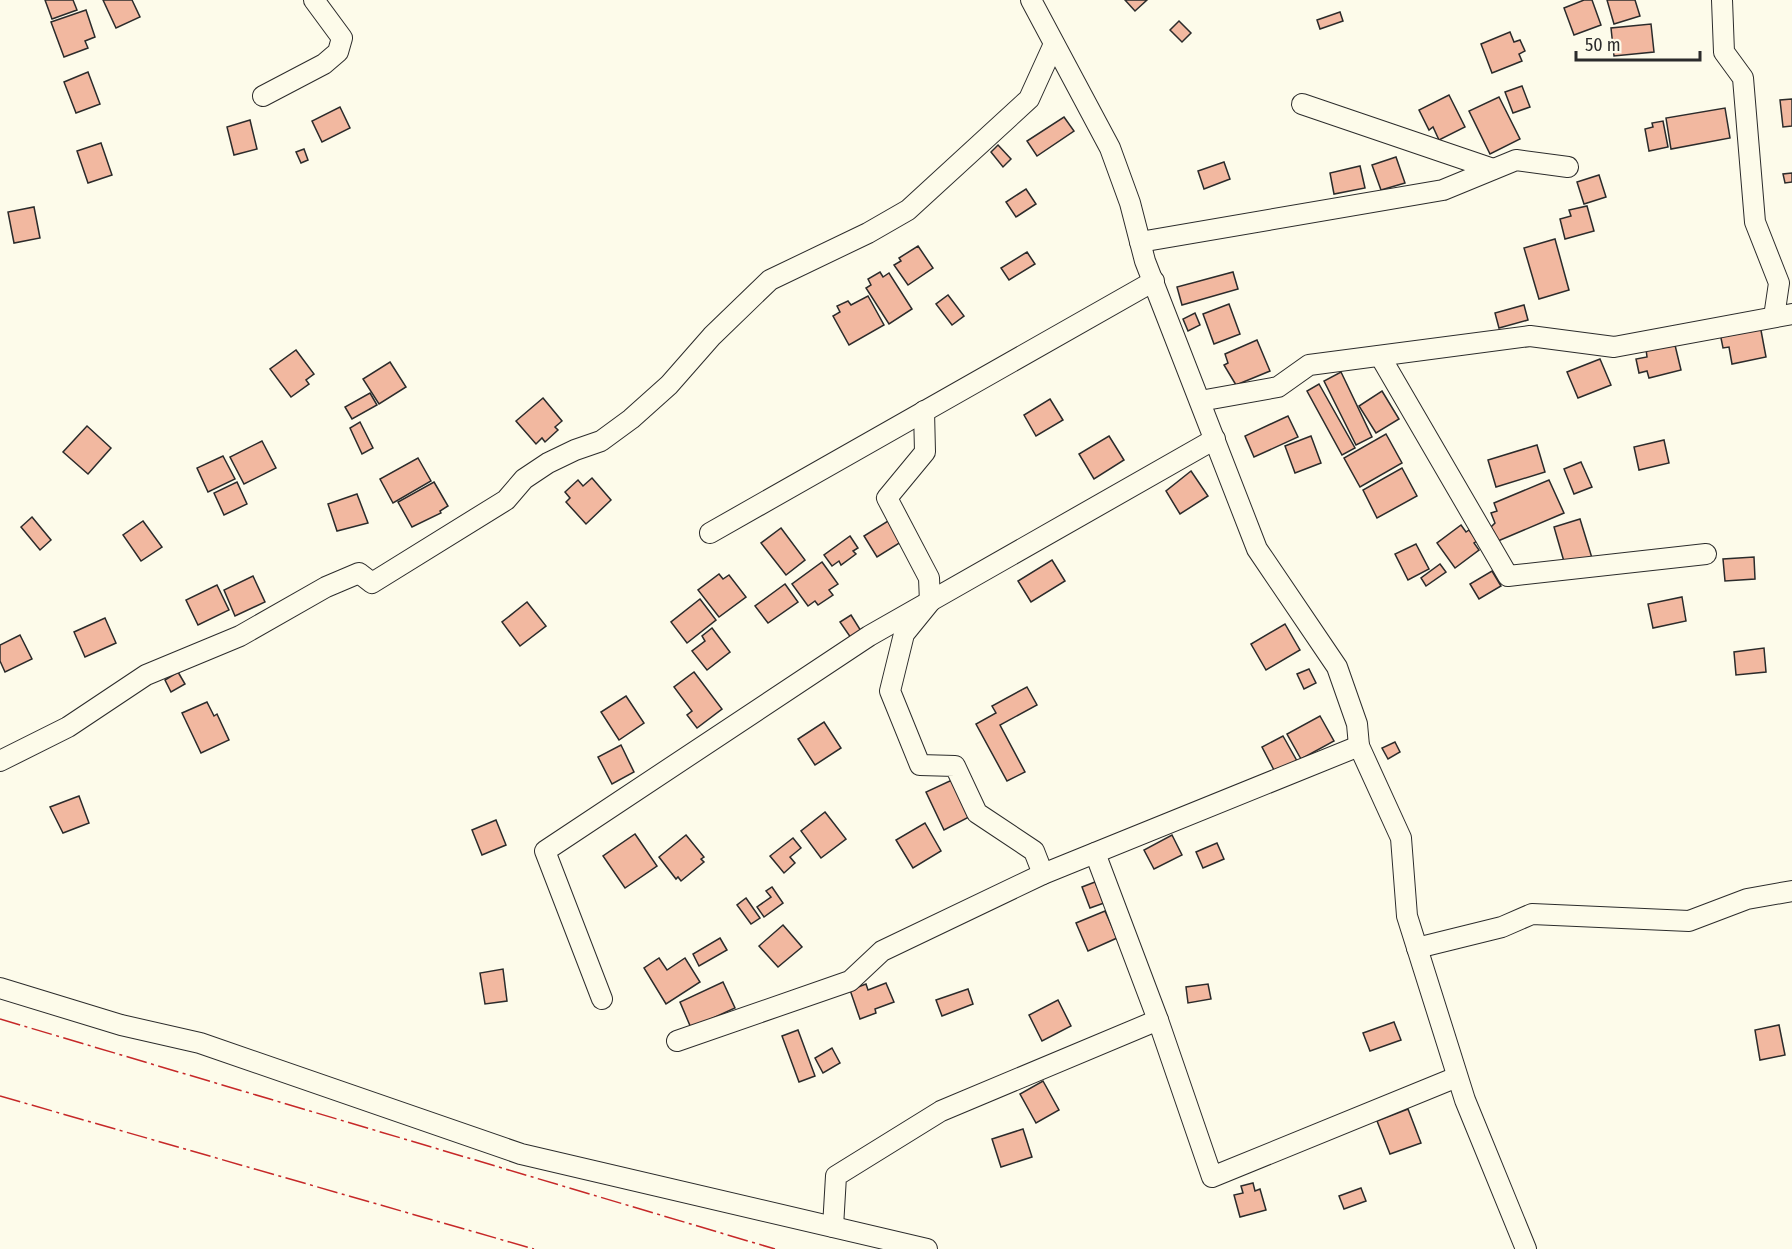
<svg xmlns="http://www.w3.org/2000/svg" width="1792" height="1249" font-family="'Fira Sans Condensed',sans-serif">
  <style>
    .building { fill: #f2b8a0; stroke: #2b2b2b; stroke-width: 1.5 }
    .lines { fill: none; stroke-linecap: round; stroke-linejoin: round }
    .minor-casing { stroke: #2b2b2b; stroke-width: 22 }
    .minor { stroke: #fdfbea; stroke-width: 20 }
    .power { stroke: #c62828; stroke-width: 1.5; stroke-dasharray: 21 4.5 3 4.5; stroke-linecap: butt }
  </style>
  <rect width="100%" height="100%" fill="#fdfbea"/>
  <!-- building -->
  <g class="building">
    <polygon points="45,0 73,0 77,10 52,19"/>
    <polygon points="103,0 132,0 140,17 116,28"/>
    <polygon points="1125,0 1147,0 1135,11"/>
    <polygon points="1584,0 1592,0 1601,25 1574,35 1564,8"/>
    <polygon points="1607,0 1635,0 1640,16 1614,24"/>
    <polygon points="86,10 95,37 85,41 88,48 64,57 51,22"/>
    <polygon points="1340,12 1343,21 1320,29 1317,20"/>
    <polygon points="1179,21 1191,33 1182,42 1170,30"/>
    <polygon points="1651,24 1654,52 1614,56 1611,28"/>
    <polygon points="1510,32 1514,42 1520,40 1525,51 1519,54 1522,61 1492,73 1481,44"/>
    <polygon points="88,72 100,104 76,113 64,82"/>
    <polygon points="1522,86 1530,107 1513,113 1505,92"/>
    <polygon points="1449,95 1465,127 1439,140 1433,127 1429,130 1419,110"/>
    <polygon points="1499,97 1520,139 1490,154 1469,111"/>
    <polygon points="1792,99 1792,126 1783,127 1780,100"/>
    <polygon points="340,107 350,128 322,142 312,121"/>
    <polygon points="1725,108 1730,138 1671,149 1666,118"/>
    <polygon points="1064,117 1074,131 1037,156 1027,141"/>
    <polygon points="250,120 257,149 234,155 227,127"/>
    <polygon points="1663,121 1668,147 1649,151 1645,129 1653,127 1652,123"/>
    <polygon points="101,143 112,175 88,183 77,151"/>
    <polygon points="998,145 1011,159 1003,167 991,152"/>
    <polygon points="304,149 308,160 301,163 296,152"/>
    <polygon points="1396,157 1405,183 1381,190 1372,165"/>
    <polygon points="1224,162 1230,179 1204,189 1198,171"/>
    <polygon points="1360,166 1365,188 1334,194 1330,173"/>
    <polygon points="1792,173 1792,182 1785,183 1783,174"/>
    <polygon points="1599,175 1606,197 1584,204 1577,182"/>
    <polygon points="1026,189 1036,204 1016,217 1006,202"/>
    <polygon points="1587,206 1594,231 1565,239 1560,219 1571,216 1569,210"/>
    <polygon points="34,207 40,238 14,243 8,212"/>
    <polygon points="1555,239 1569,290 1539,299 1524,248"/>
    <polygon points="918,246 933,268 908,285 894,265 901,261 899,258"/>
    <polygon points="1027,252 1035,264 1009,280 1001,268"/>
    <polygon points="880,272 883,277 889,273 912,309 889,324 866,288 871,285 868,279"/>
    <polygon points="1233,272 1238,289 1182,305 1177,287"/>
    <polygon points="948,295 964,316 952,325 936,304"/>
    <polygon points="868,296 884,325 849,345 833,316 840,312 837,306 848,301 851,305"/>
    <polygon points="1229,304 1240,334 1214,344 1203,314"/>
    <polygon points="1524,305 1528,320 1499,328 1495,313"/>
    <polygon points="1195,313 1200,325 1188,331 1183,319"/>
    <polygon points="1760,325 1766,357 1732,364 1729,347 1723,348 1720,333"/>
    <polygon points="1257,340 1270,371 1236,385 1224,365 1228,363 1225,354"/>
    <polygon points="1674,341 1681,370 1649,378 1647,371 1639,373 1636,359 1647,357 1646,349"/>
    <polygon points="296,350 314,374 306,380 309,384 291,397 270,369"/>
    <polygon points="1600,359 1611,385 1578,398 1567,372"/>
    <polygon points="390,362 406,387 379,404 363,379"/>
    <polygon points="1341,372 1372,437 1356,445 1324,381"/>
    <polygon points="1319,384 1355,448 1342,455 1307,391"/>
    <polygon points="1382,391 1399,419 1376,433 1359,406"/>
    <polygon points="370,393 377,405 352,419 345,407"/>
    <polygon points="543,398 562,421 555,427 558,430 545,442 542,438 536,444 516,421"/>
    <polygon points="1050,399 1063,420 1036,436 1024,415"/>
    <polygon points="1288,416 1298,437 1254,457 1245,436"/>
    <polygon points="360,422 373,448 362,454 350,428"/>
    <polygon points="87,426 111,448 88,474 63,452"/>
    <polygon points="1386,434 1402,463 1360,487 1344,458"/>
    <polygon points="1109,436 1124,460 1094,479 1079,454"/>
    <polygon points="1311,436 1321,463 1295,473 1285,446"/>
    <polygon points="1664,440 1669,463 1639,470 1634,447"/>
    <polygon points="262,441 276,468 244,484 230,457"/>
    <polygon points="1537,445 1545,472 1496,487 1488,460"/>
    <polygon points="223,456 235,479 208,492 197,468"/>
    <polygon points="418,458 431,481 393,503 380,479"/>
    <polygon points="1581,462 1592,487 1574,494 1564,469"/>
    <polygon points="1402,468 1417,496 1377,518 1363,490"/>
    <polygon points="1191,471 1208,496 1180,514 1166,491"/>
    <polygon points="592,478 611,500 586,524 566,502 570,498 565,492 578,480 583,486"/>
    <polygon points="1549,480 1564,513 1498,541 1491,527 1495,523 1491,513 1497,511 1494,503"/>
    <polygon points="237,482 247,504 224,515 214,493"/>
    <polygon points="434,482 448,506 440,511 441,513 412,527 398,502"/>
    <polygon points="357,494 368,523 337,531 328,504"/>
    <polygon points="32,517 51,540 40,550 21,527"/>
    <polygon points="1580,519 1592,558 1565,565 1554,527"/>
    <polygon points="143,521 162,547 141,561 123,535"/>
    <polygon points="888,521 901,542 877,557 864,536"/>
    <polygon points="1461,525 1466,532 1469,530 1477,541 1474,543 1479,550 1455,568 1437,543"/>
    <polygon points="781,528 805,560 786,575 761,543"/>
    <polygon points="850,536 858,548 853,551 856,554 841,565 839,561 832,566 824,555"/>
    <polygon points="1416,544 1429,569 1408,580 1395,554"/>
    <polygon points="1754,557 1755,579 1725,581 1723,559"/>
    <polygon points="1052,560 1065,581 1031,602 1018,581"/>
    <polygon points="822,562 838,584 829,590 833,595 818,605 815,601 808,606 792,584"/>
    <polygon points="1440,564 1446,572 1426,586 1421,578"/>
    <polygon points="1492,571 1501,586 1479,599 1470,584"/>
    <polygon points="719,574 723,579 729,575 746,597 719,617 698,590"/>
    <polygon points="253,576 265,602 235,616 224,590"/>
    <polygon points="785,584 798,602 768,623 755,606"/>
    <polygon points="217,585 229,610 198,625 186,600"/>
    <polygon points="1682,597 1686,621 1653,628 1648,604"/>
    <polygon points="700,599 716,620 687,643 671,622"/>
    <polygon points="527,602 546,626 520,646 502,622"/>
    <polygon points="851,615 861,631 851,638 840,622"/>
    <polygon points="105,618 116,643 85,657 74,632"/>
    <polygon points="1285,624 1300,650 1266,670 1251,644"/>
    <polygon points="712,628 730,652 707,670 692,651 705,641 702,636"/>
    <polygon points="20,635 32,659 5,672 0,661 0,645"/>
    <polygon points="1764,648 1766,672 1736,675 1734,652"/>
    <polygon points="1309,669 1316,683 1304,689 1297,674"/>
    <polygon points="178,672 185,684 171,692 165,680"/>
    <polygon points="694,672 722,709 697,728 687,715 692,711 674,687"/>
    <polygon points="1027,687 1037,705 1000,725 1025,772 1007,781 976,724 996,713 992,706"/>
    <polygon points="626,696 644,723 619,740 601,712"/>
    <polygon points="207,702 214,716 217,714 229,740 201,753 182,713"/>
    <polygon points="1320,716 1334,741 1301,759 1287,734"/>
    <polygon points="824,722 841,748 815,765 798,739"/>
    <polygon points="1283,736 1297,761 1275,772 1262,747"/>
    <polygon points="1395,742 1400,752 1388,759 1382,748"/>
    <polygon points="621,745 634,772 612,784 598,757"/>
    <polygon points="952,780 969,817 944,830 926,792"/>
    <polygon points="79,796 89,823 63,833 50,807"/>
    <polygon points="825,812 846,839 821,858 801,831"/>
    <polygon points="496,820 506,845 482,855 472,830"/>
    <polygon points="925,823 941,851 913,868 896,840"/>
    <polygon points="635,834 657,866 625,888 603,856"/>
    <polygon points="686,835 704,857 701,859 704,862 681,881 678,877 676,879 659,857"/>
    <polygon points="1172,835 1182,855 1154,869 1144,850"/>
    <polygon points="793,838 801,848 790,857 795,863 784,873 770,856"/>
    <polygon points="1217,843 1224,859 1203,868 1196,852"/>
    <polygon points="1095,882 1104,903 1090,908 1082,887"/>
    <polygon points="772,887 783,903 764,917 757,907 771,897 766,891"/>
    <polygon points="746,898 760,918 751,924 737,905"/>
    <polygon points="1105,911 1117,938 1088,951 1076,923"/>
    <polygon points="783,925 802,947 778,967 759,946"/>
    <polygon points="720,938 727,950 699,966 693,954"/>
    <polygon points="659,958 667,970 685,958 700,982 666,1004 644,968"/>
    <polygon points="503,969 507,1001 485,1004 480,973"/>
    <polygon points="723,982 735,1008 691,1028 680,1002"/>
    <polygon points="886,983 894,1002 875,1009 876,1013 860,1019 850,990 866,984 868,990"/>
    <polygon points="1208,984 1211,999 1188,1003 1186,987"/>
    <polygon points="968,989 973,1004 942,1016 936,1000"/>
    <polygon points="1058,1000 1071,1026 1042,1041 1029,1015"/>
    <polygon points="1394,1022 1401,1040 1370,1051 1363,1033"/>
    <polygon points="1779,1025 1785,1055 1760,1060 1755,1030"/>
    <polygon points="798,1030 815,1076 799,1082 782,1036"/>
    <polygon points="832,1048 840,1063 823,1073 815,1058"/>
    <polygon points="1043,1081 1059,1110 1036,1123 1020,1094"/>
    <polygon points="1408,1109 1421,1143 1390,1154 1377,1121"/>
    <polygon points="1023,1129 1032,1157 1001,1167 992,1139"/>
    <polygon points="1253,1183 1255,1191 1260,1189 1266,1210 1240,1217 1234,1195 1243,1193 1241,1186"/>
    <polygon points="1361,1188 1366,1201 1344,1209 1339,1196"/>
  </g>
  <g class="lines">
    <!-- minor casing -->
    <g class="minor-casing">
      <g id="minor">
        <polyline points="1031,0 1110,148 1130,203 1145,261 1257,549 1337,667 1357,724 1359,746 1401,838 1407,916 1465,1100 1526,1249"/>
        <polyline points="1722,0 1724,52 1743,78 1755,222 1779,283 1774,317"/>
        <polyline points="263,96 324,64 338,52 342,38 314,0"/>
        <polyline points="1302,104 1493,169"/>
        <polyline points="1140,242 1443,190 1516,160 1568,167"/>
        <polyline points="1380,356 1508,576 1706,554"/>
        <polyline points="1200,401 1278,387 1309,365 1530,336 1614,347 1792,314"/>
        <polyline points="924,411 925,452 887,498 929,578 930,602 904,634 890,691 920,765 955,766 977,813 1034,851 1043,874"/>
        <polyline points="710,533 1154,281"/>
        <polyline points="0,761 68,727 146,675 240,636 326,587 359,573 372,583 506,500 524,479 548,463 575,450 601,441 631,419 669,385 712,336 770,280 868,233 908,210 1029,99 1054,44"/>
        <polyline points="1095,853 1158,1020 1212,1177 1457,1077"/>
        <polyline points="1417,948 1502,927 1532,914 1689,921 1747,899 1792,891"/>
        <polyline points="0,988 121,1025 200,1043 521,1154 927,1249"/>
        <polyline points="602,999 545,851 869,636 1215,439"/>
        <polyline points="677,1041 850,981 882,951 1043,874 1359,746"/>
        <polyline points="833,1227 836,1176 941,1111 1158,1020"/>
      </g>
    </g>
    <!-- minor -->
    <use href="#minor" class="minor"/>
    <!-- power -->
    <g class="power">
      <polyline points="0,1019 775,1249"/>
      <polyline points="0,1096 534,1249"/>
    </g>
  </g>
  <!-- scale -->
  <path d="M1576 51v9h124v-9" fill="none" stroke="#2b2b2b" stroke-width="3"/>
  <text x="1585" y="51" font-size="18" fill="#2b2b2b" stroke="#fdfbea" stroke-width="4.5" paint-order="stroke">50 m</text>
</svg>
